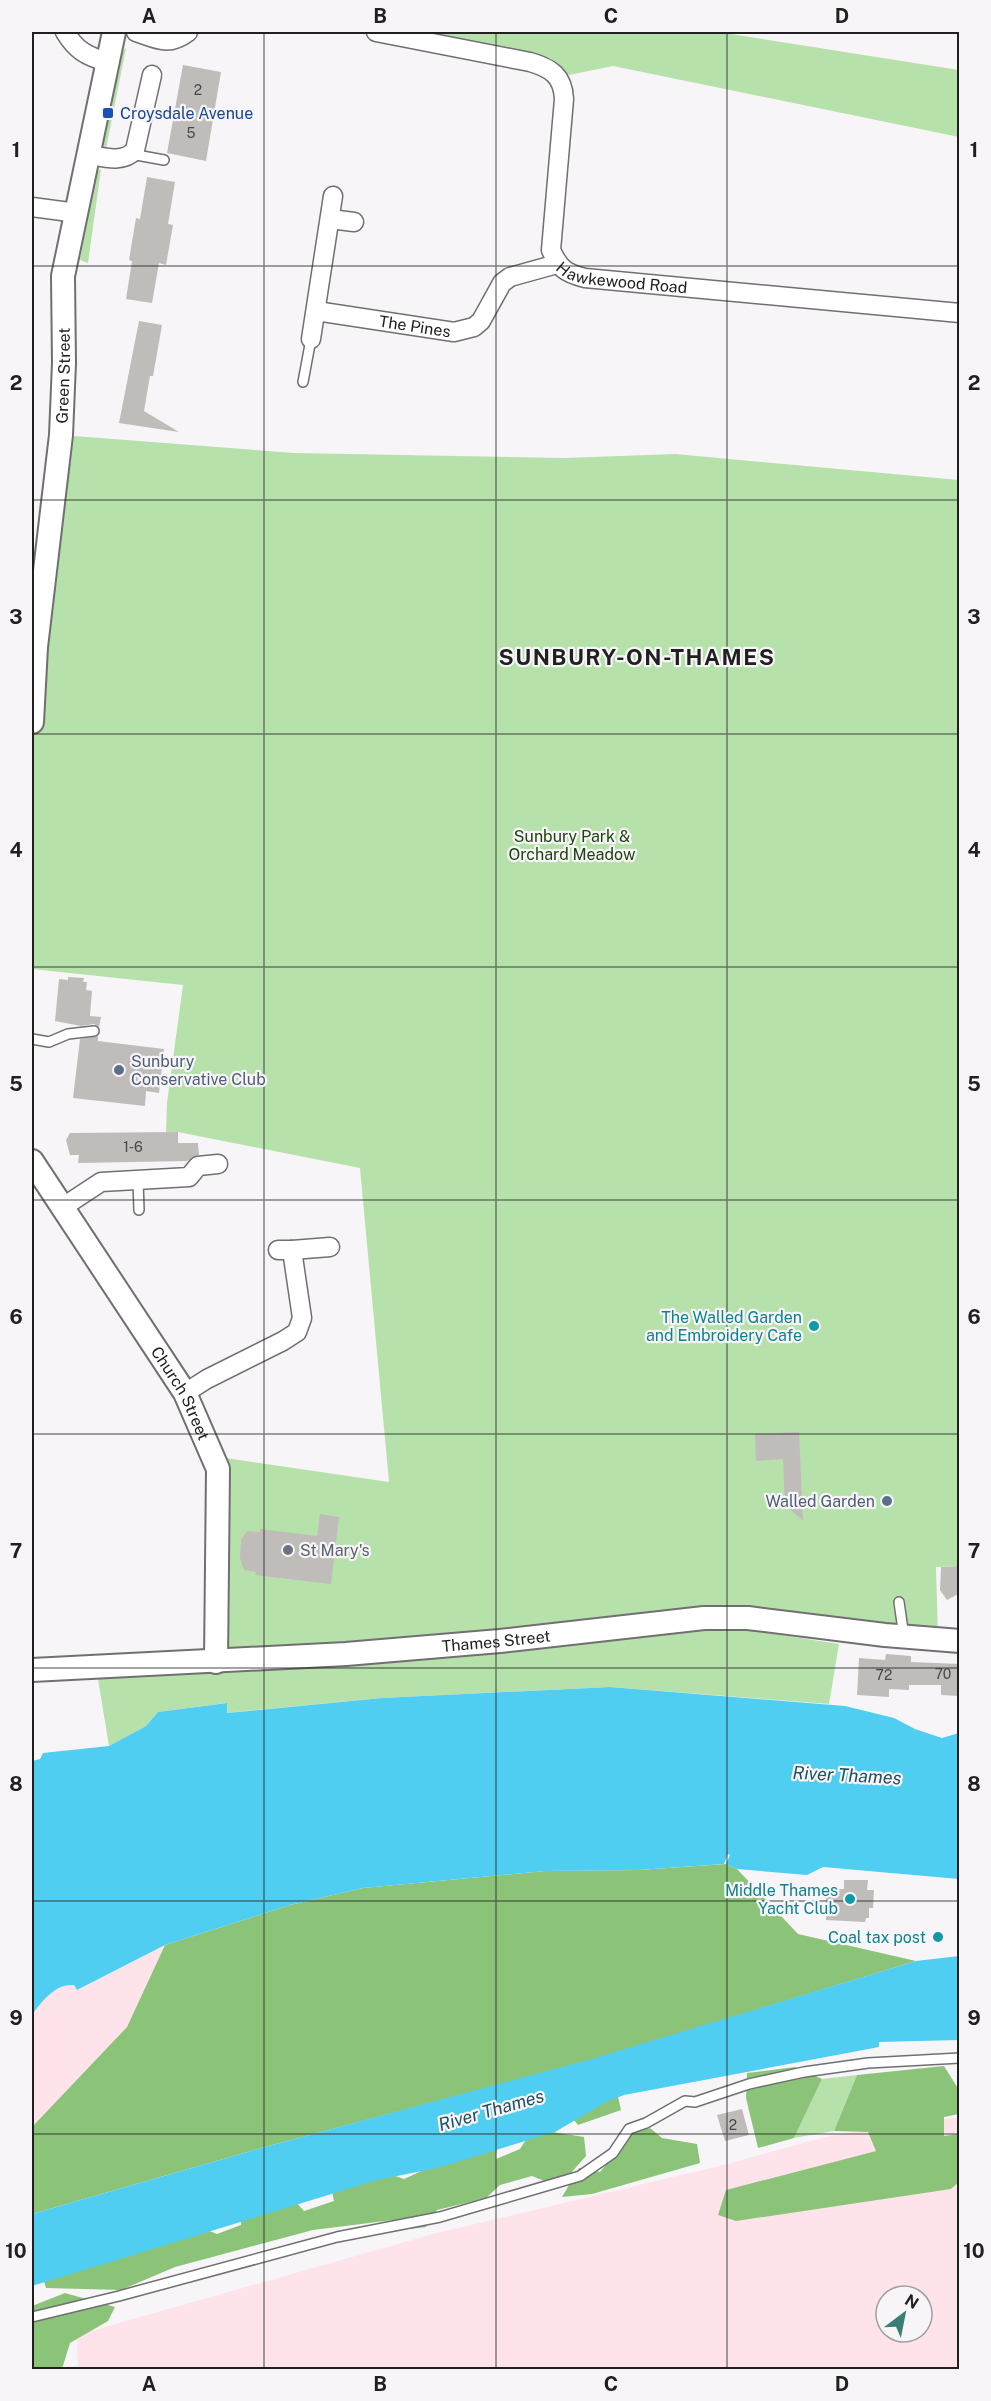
<svg xmlns="http://www.w3.org/2000/svg" width="991" height="2401" font-family="'Public Sans',sans-serif">
  <style>
    .industrial { fill: #fee4ea; fill-rule: evenodd }
    .green { fill: #b7e1aa }
    .forest { fill: #8bc478 }
    .water { fill: #50cef2 }
    .building { fill: #bfbcba }
    .lines { fill: none; stroke-linecap: round; stroke-linejoin: round }
    .service-casing { stroke: #716f71; stroke-width: 12 }
    .minor-casing { stroke: #716f71; stroke-width: 21 }
    .tertiary-casing { stroke: #716f71; stroke-width: 26 }
    .service { stroke: #fff; stroke-width: 9 }
    .minor { stroke: #fff; stroke-width: 18 }
    .tertiary { stroke: #fff; stroke-width: 22 }
    .grid { fill: none; stroke: #212021; stroke-width: 1.5; stroke-opacity: 0.55 }
    .transit-dot { fill: #1a4fb4; stroke: #f7f5f7; stroke-width: 2 }
    .service-dot { fill: #5c6f8a; stroke: #f7f5f7; stroke-width: 2 }
    .culture-dot { fill: #0f9aa8; stroke: #f7f5f7; stroke-width: 2 }
    .worship-dot { fill: #6b7280; stroke: #f7f5f7; stroke-width: 2 }
    .labels { text-anchor: middle; dominant-baseline: central; stroke-width: 4.5; stroke-linejoin: round; paint-order: stroke }
    .number-label { font-size: 14px; fill: #484747 }
    .transit-label { font-size: 16px; fill: #164399; stroke: #f7f5f7; text-anchor: start }
    .street-label { font-size: 16px; fill: #212021; stroke: #f7f5f7 }
    .park-label { font-size: 16px; fill: #1e430f; stroke: #f7f5f7 }
    .service-label { font-size: 16px; fill: #4e5e75; stroke: #f7f5f7; text-anchor: start }
    .culture-label { font-size: 16px; fill: #0d838f; stroke: #f7f5f7; text-anchor: end }
    .worship-label { font-size: 16px; fill: #5b616d; stroke: #f7f5f7; text-anchor: start }
    .water-label { font-size: 18px; font-style: italic; fill: #1b505f; stroke: #f7f5f7 }
    .district-label { font-size: 22px; font-weight: bold; letter-spacing: 1.5px; fill: #212021; stroke: #f7f5f7 }
    .neatline { fill: none; stroke: #212021; stroke-width: 2 }
    .grid-label { font-size: 20px; text-anchor: middle; font-weight: bold; fill: #212021 }
  </style>
  <rect width="100%" height="100%" fill="#f7f5f7"/>
  <!-- industrial -->
  <g class="industrial">
    <polygon points="165,1945 127,2027 32,2127 32,2010 35,2011 48,1994 67,1984 74,1985 78,1990"/>
    <path d="M 959,2117 L 959,2369 L 78,2370 L 77,2338 L 87,2332 L 433,2234 L 723,2165 L 829,2136 ZM 886,2296 L 922,2296 L 922,2332 L 886,2332 Z"/>
  </g>
  <!-- green -->
  <g class="green">
    <polygon points="429,32 718,32 959,70 959,137 613,66 569,75 550,58"/>
    <polygon points="126,48 106,149 99,148 120,53"/>
    <polygon points="101,169 88,263 80,260 94,173"/>
    <polygon points="61,435 294,453 565,458 675,454 959,480 960,1566 936,1567 938,1639 748,1618 216,1662 212,1456 389,1482 360,1168 178,1132 166,1132 167,1103 183,985 32,969 32,722"/>
    <polygon points="737,1628 839,1644 829,1704 610,1687 382,1698 226,1713 226,1703 158,1712 146,1726 109,1746 98,1679 501,1649"/>
    <polygon points="857,2075 834,2131 794,2138 822,2079"/>
  </g>
  <!-- forest -->
  <g class="forest">
    <polygon points="726,1864 737,1869 798,1934 916,1961 595,2059 261,2148 32,2214 32,2127 127,2027 165,1945 290,1905 363,1888 546,1871 639,1870"/>
    <polygon points="944,2066 959,2090 959,2114 944,2117 944,2136 959,2134 959,2182 951,2189 736,2221 718,2215 726,2190 876,2151 868,2132 834,2131 857,2075"/>
    <polygon points="795,2067 822,2079 794,2138 758,2148 746,2098 747,2073"/>
    <polygon points="616,2088 621,2110 578,2125 569,2114"/>
    <polygon points="650,2128 662,2138 697,2144 700,2163 592,2194 562,2197 579,2168 600,2172 631,2134"/>
    <polygon points="533,2129 584,2137 586,2156 570,2174 547,2182 532,2176 500,2185 486,2198 437,2210 426,2227 410,2229 393,2220 313,2230 175,2267 121,2290 46,2288 41,2271 187,2222 217,2234 241,2225 242,2206 285,2190 304,2211 334,2201 330,2182 376,2169 404,2179 445,2160 497,2144 496,2159 520,2149"/>
    <polygon points="65,2293 115,2307 108,2321 70,2343 62,2369 32,2370 32,2306"/>
  </g>
  <!-- water -->
  <g class="water">
    <path d="M 610,1687 L 845,1706 L 894,1718 L 915,1729 L 942,1738 L 959,1733 L 959,1879 L 823,1867 L 807,1875 L 737,1869 L 726,1864 L 730,1855 L 728,1854 L 724,1864 L 639,1870 L 546,1871 L 363,1888 L 290,1905 L 165,1945 L 77,1990 L 74,1985 C 56,1984 45,1998 34,2012 L 32,2010 L 32,1761 L 40,1759 L 43,1753 L 109,1746 L 146,1726 L 158,1712 L 227,1703 L 227,1713 L 382,1698 Z"/>
    <polygon points="959,1956 959,2040 879,2042 879,2047 624,2095 606,2102 555,2132 437,2168 377,2180 32,2286 32,2214 261,2148 595,2058 916,1961"/>
  </g>
  <!-- building -->
  <g class="building">
    <polygon points="183,65 221,72 206,161 167,153"/>
    <polygon points="147,177 175,182 168,224 173,225 166,265 159,263 152,303 126,299 132,261 129,260 136,218 140,219"/>
    <polygon points="139,321 162,325 153,376 150,376 144,411 179,432 119,423"/>
    <polygon points="68,977 84,978 83,982 87,982 86,990 92,991 90,1016 101,1017 99,1027 94,1024 81,1026 55,1021 59,979 68,980"/>
    <polygon points="98,1036 98,1041 164,1049 159,1093 146,1091 145,1106 73,1098 80,1039"/>
    <polygon points="178,1132 178,1143 198,1143 199,1155 187,1161 78,1163 79,1155 70,1155 66,1140 70,1133"/>
    <polygon points="799,1432 803,1521 785,1505 783,1459 756,1461 755,1434"/>
    <polygon points="320,1514 339,1517 331,1584 255,1575 256,1572 244,1570 240,1559 241,1540 247,1531 260,1532 260,1529 317,1536"/>
    <polygon points="960,1566 960,1593 947,1600 940,1590 941,1567"/>
    <polygon points="886,1654 911,1656 911,1662 960,1664 960,1696 941,1695 941,1685 909,1685 909,1690 889,1689 889,1697 857,1695 859,1658 885,1660"/>
    <polygon points="844,1880 868,1880 867,1890 874,1890 873,1908 869,1908 869,1918 866,1918 865,1922 826,1920 826,1889 844,1889"/>
    <polygon points="742,2109 749,2135 725,2141 717,2115"/>
  </g>
  <g class="lines">
    <!-- service casing -->
    <g class="service-casing">
      <g id="service">
        <polyline points="131,154 164,160"/>
        <polyline points="303,382 311,339"/>
        <polyline points="32,1039 49,1042 68,1034 94,1031"/>
        <polyline points="138,1180 139,1210"/>
        <polyline points="899,1602 904,1637"/>
        <polyline points="32,2317 119,2296 337,2237 440,2217 580,2176 613,2153 629,2129 646,2123 685,2101 695,2102 749,2084 804,2072 868,2063 960,2058"/>
      </g>
    </g>
    <!-- minor casing -->
    <g class="minor-casing">
      <g id="minor">
        <path d="M 65,32 C 76,50 86,56 107,62"/>
        <path d="M 136,32 C 157,39 168,47 188,32"/>
        <path id="s1" d="M 376,32 L 530,62 C 551,68 563,76 564,99 L 551,250 C 559,268 565,273 585,278 L 960,313"/>
        <path d="M 87,154 C 103,157 123,164 135,150 L 152,75"/>
        <polyline points="32,207 77,213"/>
        <polyline points="330,219 354,222"/>
        <path id="s2" d="M 316,311 L 454,332 L 474,327 L 481,321 L 502,283 L 510,277 L 557,264"/>
        <polyline points="311,339 333,196"/>
        <polyline points="63,1207 101,1182 189,1177 198,1166 218,1164"/>
        <polyline points="292,1250 330,1247"/>
        <polyline points="185,1393 207,1379 283,1341 297,1332 302,1318 292,1250 278,1250"/>
      </g>
    </g>
    <!-- tertiary casing -->
    <g class="tertiary-casing">
      <g id="tertiary">
        <path id="s3" d="M 32,722 L 36,647 L 61,435 L 64,363 L 63,276 L 114,32"/>
        <path id="s4" d="M 32,1161 L 185,1393 L 218,1469 L 216,1662"/>
        <path id="s5" d="M 32,1670 L 346,1654 L 500,1641 L 704,1618 L 748,1618 L 885,1635 L 960,1641"/>
      </g>
    </g>
    <!-- service -->
    <use href="#service" class="service"/>
    <!-- minor -->
    <use href="#minor" class="minor"/>
    <!-- tertiary -->
    <use href="#tertiary" class="tertiary"/>
  </g>
  <!-- grid -->
  <path class="grid" d="M 264,32 L 264,2370M 496,32 L 496,2370M 727,32 L 727,2370M 32,266 L 960,266M 32,500 L 960,500M 32,734 L 960,734M 32,967 L 960,967M 32,1200 L 960,1200M 32,1434 L 960,1434M 32,1668 L 960,1668M 32,1901 L 960,1901M 32,2134 L 960,2134"/>
  <!-- markers -->
  <rect class="transit-dot" x="102" y="107" width="12" height="12" rx="3"/>
  <g class="service-dot">
    <circle cx="119" cy="1070" r="6"/>
    <circle cx="887" cy="1501" r="6"/>
  </g>
  <g class="culture-dot">
    <circle cx="814" cy="1326" r="6"/>
    <circle cx="850" cy="1899" r="6"/>
    <circle cx="938" cy="1937" r="6"/>
  </g>
  <circle class="worship-dot" cx="288" cy="1550" r="6"/>
  <g class="labels">
    <!-- number labels -->
    <g class="number-label">
      <text x="198" y="90">2</text>
      <text x="191" y="133">5</text>
      <text x="133" y="1147">1-6</text>
      <text x="943" y="1674">70</text>
      <text x="884" y="1675">72</text>
      <text x="733" y="2125">2</text>
    </g>
    <!-- transit labels -->
    <g class="transit-label">
      <text x="120" y="113">Croysdale Avenue</text>
    </g>
    <!-- street labels -->
    <g class="street-label">
      <text stroke="none"><textPath href="#s1" startOffset="446">Hawkewood Road</textPath></text>
      <text stroke="none"><textPath href="#s2" startOffset="100">The Pines</textPath></text>
      <text stroke="none"><textPath href="#s3" startOffset="348">Green Street</textPath></text>
      <text stroke="none"><textPath href="#s4" startOffset="276">Church Street</textPath></text>
      <text stroke="none"><textPath href="#s5" startOffset="465">Thames Street</textPath></text>
    </g>
    <!-- park labels -->
    <g class="park-label">
      <text x="572" y="836">Sunbury Park &amp;<tspan x="572" dy="18">Orchard Meadow</tspan></text>
    </g>
    <!-- service labels -->
    <g class="service-label">
      <text x="131" y="1061">Sunbury<tspan x="131" dy="18">Conservative Club</tspan></text>
      <text x="875" y="1501" text-anchor="end">Walled Garden</text>
    </g>
    <!-- culture labels -->
    <g class="culture-label">
      <text x="802" y="1317">The Walled Garden<tspan x="802" dy="18">and Embroidery Cafe</tspan></text>
      <text x="838" y="1890">Middle Thames<tspan x="838" dy="18">Yacht Club</tspan></text>
      <text x="926" y="1937">Coal tax post</text>
    </g>
    <!-- worship labels -->
    <g class="worship-label">
      <text x="300" y="1550">St Mary's</text>
    </g>
    <!-- water labels -->
    <g class="water-label">
      <text transform="translate(847 1775) rotate(3)">River Thames</text>
      <text transform="translate(491 2110) rotate(-16)">River Thames</text>
    </g>
    <!-- district labels -->
    <g class="district-label">
      <text x="637" y="657">SUNBURY-ON-THAMES</text>
    </g>
  </g>
  <!-- border -->
  <rect width="991" height="2401" fill="none" stroke="#f7f5f7" stroke-width="66"/>
  <!-- north arrow -->
  <g transform="translate(904 2314) rotate(32)"><circle r="28" fill="#f7f5f7" stroke="#a1a0a1" stroke-width="1.5"/>
  <path d="M0-4.5L10 22L0 15L-10 22Z" fill="#397f76"/>
  <text y="-9" font-size="16" font-weight="bold" text-anchor="middle" fill="#212021">N</text>
  </g>
  <rect x="33" y="33" width="925" height="2335" class="neatline"/>
  <g class="grid-label">
    <text x="149" y="23">A</text>
    <text x="380" y="23">B</text>
    <text x="611" y="23">C</text>
    <text x="842" y="23">D</text>
    <text x="16" y="157">1</text>
    <text x="974" y="157">1</text>
    <text x="16" y="390">2</text>
    <text x="974" y="390">2</text>
    <text x="16" y="624">3</text>
    <text x="974" y="624">3</text>
    <text x="16" y="857">4</text>
    <text x="974" y="857">4</text>
    <text x="16" y="1091">5</text>
    <text x="974" y="1091">5</text>
    <text x="16" y="1324">6</text>
    <text x="974" y="1324">6</text>
    <text x="16" y="1558">7</text>
    <text x="974" y="1558">7</text>
    <text x="16" y="1791">8</text>
    <text x="974" y="1791">8</text>
    <text x="16" y="2025">9</text>
    <text x="974" y="2025">9</text>
    <text x="16" y="2258">10</text>
    <text x="974" y="2258">10</text>
    <text x="149" y="2391">A</text>
    <text x="380" y="2391">B</text>
    <text x="611" y="2391">C</text>
    <text x="842" y="2391">D</text>
  </g>
</svg>
